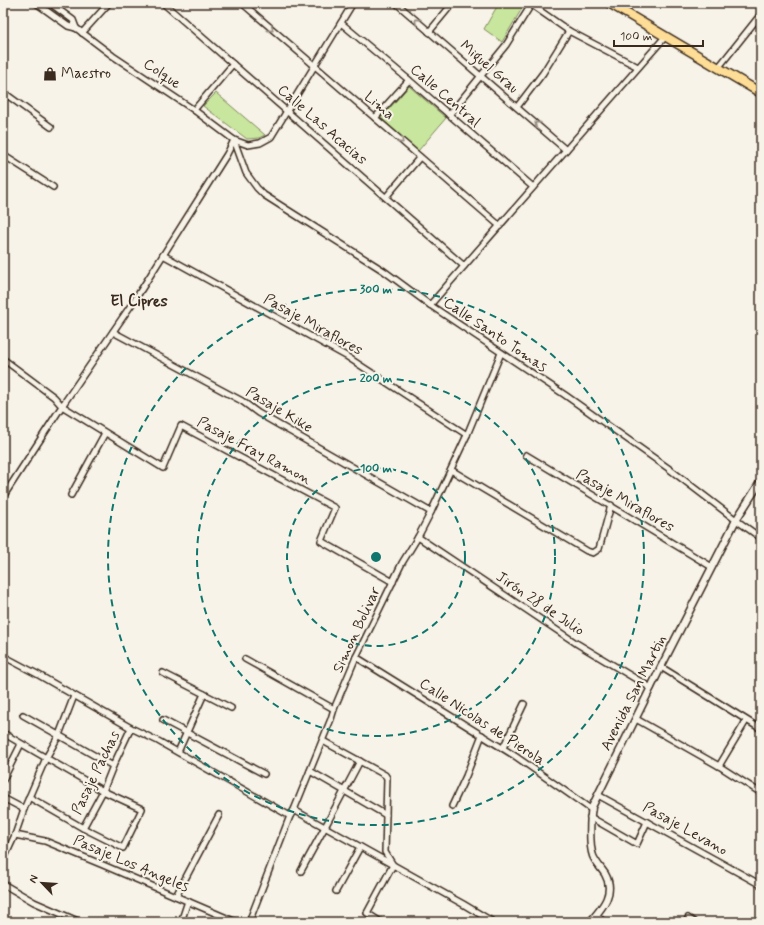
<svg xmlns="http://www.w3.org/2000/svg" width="764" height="925" font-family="Mynerve,sans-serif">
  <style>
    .green { fill: #c8e69d; stroke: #82885e }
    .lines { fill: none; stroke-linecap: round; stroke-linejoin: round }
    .minor-casing { stroke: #3b2a1e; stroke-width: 8 }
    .tertiary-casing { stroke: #3b2a1e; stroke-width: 9 }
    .trunk-casing { stroke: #3b2a1e; stroke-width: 11 }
    .minor { stroke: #f7f3e8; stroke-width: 5 }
    .tertiary { stroke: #f7f3e8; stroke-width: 6 }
    .trunk { stroke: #fedd96; stroke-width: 8 }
    .oneway { stroke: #998e83 }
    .ring { fill: none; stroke: #0f766e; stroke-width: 2; stroke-dasharray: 7 5 }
    .labels { text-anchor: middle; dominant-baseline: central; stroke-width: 4; stroke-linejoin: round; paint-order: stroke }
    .street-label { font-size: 15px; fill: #3b2a1e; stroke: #f7f3e8 }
    .poi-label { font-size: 15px; fill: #3b2a1e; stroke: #f7f3e8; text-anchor: start }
    .neighbourhood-label { font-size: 16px; font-weight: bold; fill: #3b2a1e; stroke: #f7f3e8 }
    .centre { fill: #0f766e; stroke: #f7f3e8; stroke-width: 2 }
    .ring-label { font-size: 12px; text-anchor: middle; font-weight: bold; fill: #0f766e; stroke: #f7f3e8; stroke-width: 4; stroke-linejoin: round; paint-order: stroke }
  </style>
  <rect width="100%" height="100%" fill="#f7f3e8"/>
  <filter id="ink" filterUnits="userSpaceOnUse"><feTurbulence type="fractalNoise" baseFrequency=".025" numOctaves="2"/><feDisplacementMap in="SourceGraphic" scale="8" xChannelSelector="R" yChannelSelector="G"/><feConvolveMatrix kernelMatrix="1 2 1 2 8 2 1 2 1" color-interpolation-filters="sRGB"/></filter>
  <g filter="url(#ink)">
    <!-- green -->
    <g class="green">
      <polygon points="499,3 521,3 524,5 502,42 484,29"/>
      <polygon points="409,86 446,118 418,151 381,118"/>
      <polygon points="216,93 265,135 259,138 247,139 203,106"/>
    </g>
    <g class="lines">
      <!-- minor casing -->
      <g class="minor-casing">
        <g id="minor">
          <polyline points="36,3 68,26 76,28 113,56 194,110 234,140 248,145 260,143 271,137 353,3"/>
          <polyline points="50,3 73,20 76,28"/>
          <polyline points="163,3 464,266"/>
          <polyline points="242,3 500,226"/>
          <polyline points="396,3 566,150"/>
          <polyline points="529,3 569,31 638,67"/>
          <polyline points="341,23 409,80 533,187"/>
          <polyline points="429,32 453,3"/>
          <polyline points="82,33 109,3"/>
          <polyline points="718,68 761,14"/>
          <polyline points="3,92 51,127"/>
          <polyline points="517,107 543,73 569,31"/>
          <polyline points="194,110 233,64"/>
          <polyline points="449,115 506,45 531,5"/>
          <polyline points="375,118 409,80"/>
          <polyline points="234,140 246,173 257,188 264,195 384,271 430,305 565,395 668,468 736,520 761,538"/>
          <polyline points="3,155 53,187"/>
          <polyline points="386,197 420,157"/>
          <polyline points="163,255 346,356 467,435"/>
          <polyline points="430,305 665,37"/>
          <polyline points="113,332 242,401 258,413 431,512"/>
          <polyline points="3,359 54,397 62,406 163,468 181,426 335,508 321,541 393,582"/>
          <polyline points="526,455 712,567"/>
          <polyline points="451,470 587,551 593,553 599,549 611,505"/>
          <polyline points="71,495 105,433"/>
          <polyline points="3,497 62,406 136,298 227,154 234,140"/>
          <polyline points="418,537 576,643 651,688"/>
          <polyline points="3,656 37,674 131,728 158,741 290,816"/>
          <polyline points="356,657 515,756 592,810"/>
          <polyline points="245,659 334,709"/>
          <polyline points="661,667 761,729"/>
          <polyline points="163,673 204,694 178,752"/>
          <polyline points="204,694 231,708"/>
          <polyline points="23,715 113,766"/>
          <polyline points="636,719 719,766 761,793"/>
          <polyline points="163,720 264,774"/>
          <polyline points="3,733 103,791 142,809 123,848 83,828 29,797"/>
          <polyline points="323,741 385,775 387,778 385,852 393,865 463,904 493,922"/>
          <polyline points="503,748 524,704"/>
          <polyline points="719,766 746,721"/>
          <polyline points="310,771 386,815"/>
          <polyline points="3,780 21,744"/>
          <polyline points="598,795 761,885"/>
          <polyline points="3,798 24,809"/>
          <polyline points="452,806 466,776 482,735"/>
          <polyline points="294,810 393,865 367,913 381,922"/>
          <polyline points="590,817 637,844 647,822"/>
          <polyline points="83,828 103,791 113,766 131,728"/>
          <polyline points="15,835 45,841 103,865 236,922"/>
          <polyline points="3,861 15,835 24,809 46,758 59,735 74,696"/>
          <polyline points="301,871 325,827 360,761"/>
          <polyline points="3,884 34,902 80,922"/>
          <polyline points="336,891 360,847"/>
          <polyline points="176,896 219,815"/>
          <polyline points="596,915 604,922"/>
          <polyline points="688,918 694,922"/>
          <polyline points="181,922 188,901"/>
          <polyline points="249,922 290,816 294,810 331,719 334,709 356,657 402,563 418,537 431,512 467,435 501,353"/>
        </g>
      </g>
      <!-- tertiary casing -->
      <g class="tertiary-casing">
        <path id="tertiary" d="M 590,922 C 602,908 616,893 605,874 C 601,868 596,863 593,856 C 589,845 590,818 592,807 L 661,667 L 736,520 L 761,481"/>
      </g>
      <!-- trunk casing -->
      <g class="trunk-casing">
        <polyline id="trunk" points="609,3 761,93"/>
      </g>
      <!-- minor -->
      <use href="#minor" class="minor"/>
      <!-- tertiary -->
      <use href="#tertiary" class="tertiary"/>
      <!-- trunk -->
      <use href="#trunk" class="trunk"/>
    </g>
    <!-- one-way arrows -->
    <defs><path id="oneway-chevron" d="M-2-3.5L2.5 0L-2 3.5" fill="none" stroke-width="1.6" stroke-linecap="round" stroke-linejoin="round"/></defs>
    <g class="oneway">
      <use href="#oneway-chevron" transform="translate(417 21) rotate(-139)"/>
      <use href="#oneway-chevron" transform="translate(271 29) rotate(41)"/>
      <use href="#oneway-chevron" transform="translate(537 124) rotate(-139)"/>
      <use href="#oneway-chevron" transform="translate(401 141) rotate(41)"/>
    </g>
  </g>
  <!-- distance rings -->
  <g class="ring">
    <circle cx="376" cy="557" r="89"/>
    <circle cx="376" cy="557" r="179"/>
    <circle cx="376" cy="557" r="268"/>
  </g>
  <!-- icons -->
  <defs>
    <g id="shop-bare" transform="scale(1.08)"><path d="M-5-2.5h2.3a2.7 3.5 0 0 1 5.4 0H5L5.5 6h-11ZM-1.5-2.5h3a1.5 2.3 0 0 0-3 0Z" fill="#3b2a1e" stroke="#f7f3e8" stroke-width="2.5" paint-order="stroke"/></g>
  </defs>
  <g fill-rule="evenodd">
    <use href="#shop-bare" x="50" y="74"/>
  </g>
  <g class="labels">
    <!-- street labels -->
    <g class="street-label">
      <text transform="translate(489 67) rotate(41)">Miguel Grau</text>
      <text transform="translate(162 74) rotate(34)">Colque</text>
      <text transform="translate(445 96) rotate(41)">Calle Central</text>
      <text transform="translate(379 106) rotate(41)">Lima</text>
      <text transform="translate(322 125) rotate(41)">Calle Las Acacias</text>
      <text transform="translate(313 325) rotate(29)">Pasaje Miraflores</text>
      <text transform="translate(495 335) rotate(34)">Calle Santo Tomas</text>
      <text transform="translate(279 410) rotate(31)">Pasaje Kike</text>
      <text transform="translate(254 451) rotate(28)">Pasaje Fray Ramon</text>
      <text transform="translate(625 501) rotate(30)">Pasaje Miraflores</text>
      <text transform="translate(540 604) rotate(34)">Jirón 28 de Julio</text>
      <text transform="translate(357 630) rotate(-65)">Simon Bolivar</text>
      <text transform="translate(634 693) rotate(-63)">Avenida San Martin</text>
      <text transform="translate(482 722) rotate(33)">Calle Nicolas de Pierola</text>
      <text transform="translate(96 773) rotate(-64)">Pasaje Pachas</text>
      <text transform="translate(685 829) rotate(29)">Pasaje Levano</text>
      <text transform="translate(131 864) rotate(23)">Pasaje Los Angeles</text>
    </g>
    <!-- poi labels -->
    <g class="poi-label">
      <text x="61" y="74">Maestro</text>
    </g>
    <!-- neighbourhood labels -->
    <g class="neighbourhood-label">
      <text x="139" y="301">El Cipres</text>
    </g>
  </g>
  <circle cx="376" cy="557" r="6" class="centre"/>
  <g class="ring-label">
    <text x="376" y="293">300 m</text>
    <text x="376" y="382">200 m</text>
    <text x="376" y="472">100 m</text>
  </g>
  <!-- margin -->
  <rect width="764" height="925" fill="none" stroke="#f7f3e8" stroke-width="16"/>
  <rect x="8" y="8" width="748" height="909" fill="none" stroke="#3b2a1e" stroke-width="1.5" filter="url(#ink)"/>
  <!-- north arrow -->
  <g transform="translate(42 883) rotate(295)" stroke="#f7f3e8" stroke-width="3" paint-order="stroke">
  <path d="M0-3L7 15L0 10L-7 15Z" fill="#3b2a1e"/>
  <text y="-6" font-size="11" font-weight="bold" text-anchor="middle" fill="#3b2a1e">N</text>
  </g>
  <!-- scale -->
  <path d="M614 40v6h89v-6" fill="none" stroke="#3b2a1e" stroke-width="2"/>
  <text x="620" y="40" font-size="12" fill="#3b2a1e" stroke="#f7f3e8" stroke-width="3" paint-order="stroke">100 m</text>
</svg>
